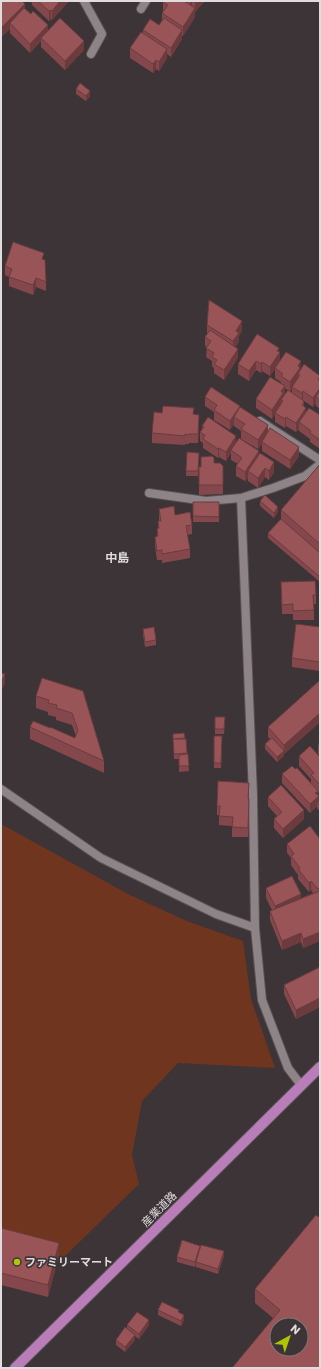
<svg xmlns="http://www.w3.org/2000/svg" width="321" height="1369" font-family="Poppins,'Noto Sans JP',sans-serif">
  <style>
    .green { fill: #6f351e }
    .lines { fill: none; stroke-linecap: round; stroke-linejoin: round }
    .service-casing { stroke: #585254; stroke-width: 10 }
    .minor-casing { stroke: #585254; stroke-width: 10 }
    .primary-casing { stroke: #585254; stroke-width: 12 }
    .service { stroke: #8e8488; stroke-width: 8 }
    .minor { stroke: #8e8488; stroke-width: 8 }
    .primary { stroke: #b97db9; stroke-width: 10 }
    .wall { fill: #84484c; fill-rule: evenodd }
    .shaded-wall { fill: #6b3b3e }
    .building { fill: #995458; stroke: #6b3b3e; fill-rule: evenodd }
    .poi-dot { fill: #afc505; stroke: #3c3437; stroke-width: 1.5 }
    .labels { text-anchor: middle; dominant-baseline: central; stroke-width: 3.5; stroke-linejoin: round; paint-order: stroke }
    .street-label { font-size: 11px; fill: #e1dcde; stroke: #3c3437 }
    .poi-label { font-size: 11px; font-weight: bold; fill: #e1dcde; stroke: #3c3437; text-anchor: start }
    .neighbourhood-label { font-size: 12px; font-weight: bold; fill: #e1dcde; stroke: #3c3437 }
  </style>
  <rect width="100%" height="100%" fill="#3c3437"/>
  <!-- green -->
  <polygon class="green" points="1,824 130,895 187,921 243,941 251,999 275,1068 178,1063 142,1101 132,1155 139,1184 61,1260 1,1240"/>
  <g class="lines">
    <!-- service casing -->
    <g class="service-casing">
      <g id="service">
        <polyline points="84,1 102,34 91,54"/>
        <polyline points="260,421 320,460"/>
        <polyline points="149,493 206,501 241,498"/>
      </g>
    </g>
    <!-- minor casing -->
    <g class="minor-casing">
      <g id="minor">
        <polyline points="141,9 146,1"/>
        <polyline points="1,789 101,858 216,914 255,928 262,1000 288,1068 301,1085"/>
        <polyline points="255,928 253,795 241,498 273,488 305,476 320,464"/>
      </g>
    </g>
    <!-- primary casing -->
    <g class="primary-casing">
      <polyline id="primary" points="15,1368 320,1067"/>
    </g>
    <!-- service -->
    <use href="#service" class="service"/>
    <!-- minor -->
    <use href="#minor" class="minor"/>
    <!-- primary -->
    <use href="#primary" class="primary"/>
  </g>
  <!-- wall -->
  <g class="wall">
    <polygon points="1,1 25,9 48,31 84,50 65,70 41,47 41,41 30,53 10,33 10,29 2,36 1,35"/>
    <polygon points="30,1 69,1 52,20 51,19 49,21 32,5 32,3"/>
    <polygon points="163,1 205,1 195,12 195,17 183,36 182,35 182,39 171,57 167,54 167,58 159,71 156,69 153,73 130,58 130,48 143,33 143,30 159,25 162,20 162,13 164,12 163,11"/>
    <polygon points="76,89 90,96 86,101 76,94"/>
    <polygon points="44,260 46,282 46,291 36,287 33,295 9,286 9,277 5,275 5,266"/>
    <polygon points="207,325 242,330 239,336 239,342 235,347 238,358 224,380 214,373 214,368 212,366 212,361 206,357 207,347 205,346 205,337 207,334"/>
    <polygon points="279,352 280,362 270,376 262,371 261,373 256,370 249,381 238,374 238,364"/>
    <path d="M 275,368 L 301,369 L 320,376 L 320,409 L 316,406 L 316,403 L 313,407 L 304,401 L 304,406 L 306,411 L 320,415 L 320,449 L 310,442 L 310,439 L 299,431 L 299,429 L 296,432 L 286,426 L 285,428 L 275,422 L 275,414 L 272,419 L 256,408 L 256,399 L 281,384 L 281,382 L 275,378 ZM 285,388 L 290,392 L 292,389 L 292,393 L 285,395 Z"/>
    <polygon points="205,397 240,408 268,432 299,456 290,469 262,451 262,444 258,449 241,439 241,431 234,426 234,424 230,430 214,420 214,412 205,406"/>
    <polygon points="162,413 199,424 198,443 189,443 189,444 185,444 185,445 152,443 152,433"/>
    <polygon points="202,426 236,443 259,454 274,472 269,480 265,477 258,488 248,481 248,478 245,481 236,476 236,466 238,464 231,460 231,453 226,461 219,457 218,458 203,448 203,443 200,441 200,432 202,430"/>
    <polygon points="187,452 199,458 198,476 186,476"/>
    <polygon points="214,463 223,466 223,494 199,495 199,467"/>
    <polygon points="320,464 320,582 268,538 268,533 281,519 281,510"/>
    <polygon points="260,501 278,512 274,518 260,506"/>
    <rect x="193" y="502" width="26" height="20"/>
    <polygon points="159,509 175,515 192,525 192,534 187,535 190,549 190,558 162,563 162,560 157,560 155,546 155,537 157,536 157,529 158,528 158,521 159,521"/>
    <polygon points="281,582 316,595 316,604 314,604 314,620 293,620 293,614 282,614"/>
    <polygon points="320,627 320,671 292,667 292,658"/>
    <polygon points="143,629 156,640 156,645 145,647 143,634"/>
    <polygon points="83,691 104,761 104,773 30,739 30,727 50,728 75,738 76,736 72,725 56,720 56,717 48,715 48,712 36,708 36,696"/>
    <polygon points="215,717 225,717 224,734 215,734"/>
    <polygon points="320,722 284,754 284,756 277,762 265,749 265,744 270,739 268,737 268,727"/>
    <polygon points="184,733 185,739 186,739 189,771 179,772 179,759 174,759 173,734"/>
    <polygon points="214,736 222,736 221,768 214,768"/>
    <polygon points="320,742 320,756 318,754 318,745"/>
    <polygon points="299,756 320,757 320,794 318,792 319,802 320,801 320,812 317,808 317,806 310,813 282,783 282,774 295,769 311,784 311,779 299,766"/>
    <polygon points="268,797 304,819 283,838 274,828 274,819 277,816 268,806"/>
    <polygon points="248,799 249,808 248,837 232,837 232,826 219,825 219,815 217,815 217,806"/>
    <polygon points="320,839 320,941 303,948 301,942 282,950 270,920 270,911 272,910 266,898 266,888 301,898 313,893 311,890 309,892 298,879 298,875 291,865 291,858 287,853 287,844"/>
    <polygon points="320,967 320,1007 296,1019 284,994 284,985"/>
    <polygon points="316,1215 320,1368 273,1318 255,1303 255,1289"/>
    <polygon points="1,1228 59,1255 48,1297 1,1285"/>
    <polygon points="200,1249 224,1256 218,1274 196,1267 196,1263 195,1267 177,1262 177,1257"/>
    <polygon points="158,1310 179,1312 184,1320 181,1326 158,1315"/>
    <polygon points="127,1325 149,1325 139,1339 135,1336 135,1340 125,1352 116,1345 116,1340 127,1329"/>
  </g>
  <!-- shaded-wall -->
  <g class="shaded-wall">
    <polygon points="60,1 69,1 52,20 52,11"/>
    <polygon points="190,1 192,1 192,9 190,10"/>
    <polygon points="197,1 205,1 195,12 195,3"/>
    <polygon points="25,4 25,13 10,23 10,29 2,36 2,27"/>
    <polygon points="195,8 195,17 183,36 183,27"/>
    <polygon points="51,10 51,19 49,21 49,11"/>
    <polygon points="48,25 48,34 41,38 41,41 30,53 30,44"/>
    <polygon points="182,30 182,39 171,57 171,48"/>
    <polygon points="84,41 84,50 65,70 65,61"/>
    <polygon points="167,49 167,58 159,71 159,62"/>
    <polygon points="156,60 156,69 153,73 153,64"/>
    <polygon points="90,91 90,96 86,101 86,96"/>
    <polygon points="36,278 36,287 33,295 33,285"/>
    <polygon points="242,321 242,330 239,336 239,342 233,351 233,341 236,331"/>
    <polygon points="279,348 279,354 280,352 280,362 270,376 270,367 277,351"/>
    <polygon points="238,349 238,358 224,380 224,370"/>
    <polygon points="256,361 256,370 249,381 249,371"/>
    <polygon points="301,361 300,377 300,375 298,374 298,381 292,387 292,389 290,392 290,382 298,366"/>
    <polygon points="262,362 262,371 261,373 261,364"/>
    <polygon points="285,386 285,395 283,401 281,400 281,405 275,413 275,414 272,419 272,410"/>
    <polygon points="320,388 320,397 316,397 316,403 313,407 313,398"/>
    <polygon points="303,391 303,400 302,402 302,393"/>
    <polygon points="240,406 240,415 234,417 234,424 230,430 230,421"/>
    <polygon points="306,408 306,417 299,422 299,429 296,432 296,423"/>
    <polygon points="199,415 199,424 198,443 198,434"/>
    <polygon points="286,417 286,426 285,428 285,419"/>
    <polygon points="268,425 268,434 262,442 262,444 258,449 258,440"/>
    <polygon points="236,436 236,445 231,450 231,453 226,461 226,452"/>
    <polygon points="299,447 299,456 290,469 290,460"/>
    <polygon points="219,448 219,457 218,458 218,449"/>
    <polygon points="259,451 259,460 248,471 248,478 245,481 245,472"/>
    <polygon points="274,462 274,472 269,480 269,471"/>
    <polygon points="265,468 265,477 258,488 258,478"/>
    <polygon points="278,507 278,512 274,518 274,513"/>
    <polygon points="5,674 5,683 1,692 1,683"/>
    <polygon points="320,713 320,722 284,754 284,745"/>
    <polygon points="284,751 284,756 277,762 277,757"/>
    <polygon points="318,791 318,797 319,796 319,805 317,803 317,806 310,813 310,804 315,793"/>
    <polygon points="249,799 249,808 248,837 248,828"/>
    <polygon points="304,810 304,819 283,838 283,829"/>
    <polygon points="311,881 311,890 309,892 309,883"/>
    <polygon points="301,894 301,903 275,915 275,906"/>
    <polygon points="319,926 320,926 320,941 303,948 303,939"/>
    <polygon points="301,933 301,942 282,950 282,941"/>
    <polygon points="320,998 320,1007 296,1019 296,1010"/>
    <polygon points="59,1243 59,1255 48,1297 48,1285"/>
    <polygon points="200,1246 200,1251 195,1267 195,1262"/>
    <polygon points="224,1251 224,1256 218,1274 218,1269"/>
    <polygon points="184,1315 184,1320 181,1326 181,1321"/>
    <polygon points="149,1320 149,1325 139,1339 139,1334"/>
    <polygon points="135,1335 135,1340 125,1352 125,1347"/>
  </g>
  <!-- building -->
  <g class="building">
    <polygon points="1,1 22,1 25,4 2,27 1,26"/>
    <polygon points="38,1 60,1 52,11 51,10 49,11"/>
    <polygon points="163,1 184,1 195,8 183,27 162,13 168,5 163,2"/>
    <polygon points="24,8 31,14 33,11 48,25 30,44 10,23"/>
    <polygon points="60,18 84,41 65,61 41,38"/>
    <polygon points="164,18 182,30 171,48 143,30 150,19 159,25"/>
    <polygon points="141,32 167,49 159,62 156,60 153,64 130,48"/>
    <polygon points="80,83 90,91 86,96 76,89"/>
    <polygon points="13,242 44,253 42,259 45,260 46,282 36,278 33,285 9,277 12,269 5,266"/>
    <polygon points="209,300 242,321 236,331 239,333 233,341 207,325"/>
    <polygon points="210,330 238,349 224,370 214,364 217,360 212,357 214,353 206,348 211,341 205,337"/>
    <polygon points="257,334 279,348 277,351 280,352 270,367 262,362 261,364 256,361 249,371 238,364"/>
    <polygon points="286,352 301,361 298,366 300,368 290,382 281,376 283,374 275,368"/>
    <polygon points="304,364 320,376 318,380 320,381 320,388 313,398 303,391 302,393 292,387 300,375 298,374"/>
    <polygon points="270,377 285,386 281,391 283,393 272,410 256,399"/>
    <polygon points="211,387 240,406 230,421 214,410 217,405 205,397"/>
    <polygon points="288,390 304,401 302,405 306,408 296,423 286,417 285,419 275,413 283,401 281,400"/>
    <polygon points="320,390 320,400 316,397"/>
    <polygon points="163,406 194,408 193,414 199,415 198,434 189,434 189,435 185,434 185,436 152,433 154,412 162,413"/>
    <polygon points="240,407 268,425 258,440 241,429 245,424 234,417"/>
    <polygon points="309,408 320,415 320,440 310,433 311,431 299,422"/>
    <polygon points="208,417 236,436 226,452 219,448 218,449 203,439 205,435 200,432 204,427 202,426"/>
    <polygon points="270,428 299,447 290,460 262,442"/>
    <polygon points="239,438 259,451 245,472 236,466 242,458 231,450"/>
    <polygon points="187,452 199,453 198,471 186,471"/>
    <polygon points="260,453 274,462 269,471 265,468 258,478 248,471"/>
    <polygon points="212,456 214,458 214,463 220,463 223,466 223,485 199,485 199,467 201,467 201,457"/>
    <polygon points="320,464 320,544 281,510"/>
    <polygon points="265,495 278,507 274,513 260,501"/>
    <polygon points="193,502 219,502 219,517 193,516"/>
    <polygon points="174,506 175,515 190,512 192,525 186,526 190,549 162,554 162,550 157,551 155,537 158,536 157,529 159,528 158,521 161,521 159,509"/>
    <polygon points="281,519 320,553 320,577 268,533"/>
    <polygon points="315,581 316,595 313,595 314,610 293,611 293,604 282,605 281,582"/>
    <polygon points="296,624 320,627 320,662 292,658"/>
    <polygon points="154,627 156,640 145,642 143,629"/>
    <polygon points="1,673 5,674 1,683"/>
    <polygon points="42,678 83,691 104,761 30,727 33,721 50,728 50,727 75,738 78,730 72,713 56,708 57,705 48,703 49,700 36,696"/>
    <polygon points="319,681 320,682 320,713 284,745 268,727"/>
    <polygon points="215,717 225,717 224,729 215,729"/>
    <polygon points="184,733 185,738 173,739 173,734"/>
    <polygon points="214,736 222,736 221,763 214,763"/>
    <polygon points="272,738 284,751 277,757 265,744"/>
    <polygon points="173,739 186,739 187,753 174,754"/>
    <polygon points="320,742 320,747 318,745"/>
    <polygon points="310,746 320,757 320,785 311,775 314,773 299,756"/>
    <polygon points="188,754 189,766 179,766 179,755"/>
    <polygon points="292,766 295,769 297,768 318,791 315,793 319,796 310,804 282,774"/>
    <polygon points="218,781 249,783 248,799 249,799 248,828 232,827 233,817 219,816 220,806 217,806"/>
    <polygon points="281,785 304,810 283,829 274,819 282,812 268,797"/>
    <polygon points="320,801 320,806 317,803"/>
    <polygon points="310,826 320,839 320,888 318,889 311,881 309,883 298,869 300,868 291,856 294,854 287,844"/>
    <polygon points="292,876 301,894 275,906 266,888"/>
    <polygon points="320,891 320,926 319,926 320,929 320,932 303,939 301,933 282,941 270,911"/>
    <polygon points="320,967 320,998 296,1010 284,985"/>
    <path d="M 316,1215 L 320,1218 L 320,1368 L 232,1368 L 280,1310 L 255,1289 ZM 277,1325 L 301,1325 L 301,1349 L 277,1349 Z"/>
    <polygon points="1,1228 59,1243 48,1285 1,1273"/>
    <polygon points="182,1240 200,1246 195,1262 177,1257"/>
    <polygon points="201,1245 224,1251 218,1269 196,1262"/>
    <polygon points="162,1302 179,1310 178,1312 184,1315 181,1321 158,1310"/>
    <polygon points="137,1312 149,1320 139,1334 127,1325"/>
    <polygon points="125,1327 135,1335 125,1347 116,1340"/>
  </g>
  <!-- markers -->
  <circle class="poi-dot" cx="17" cy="1262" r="4"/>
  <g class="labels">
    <!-- street labels -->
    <g class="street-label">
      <text transform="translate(159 1209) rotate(-45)">産業道路</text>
    </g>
    <!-- poi labels -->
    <g class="poi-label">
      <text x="25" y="1262">ファミリーマート</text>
    </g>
    <!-- neighbourhood labels -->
    <g class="neighbourhood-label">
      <text x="117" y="557">中島</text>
    </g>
  </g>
  <!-- border -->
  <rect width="321" height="1369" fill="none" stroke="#e1dcde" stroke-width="4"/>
  <!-- north arrow -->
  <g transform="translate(289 1337) rotate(40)"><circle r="19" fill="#3c3437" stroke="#7e777a"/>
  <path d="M0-3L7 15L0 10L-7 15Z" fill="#afc505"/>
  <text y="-6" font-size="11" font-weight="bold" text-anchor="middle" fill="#e1dcde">N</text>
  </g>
</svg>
